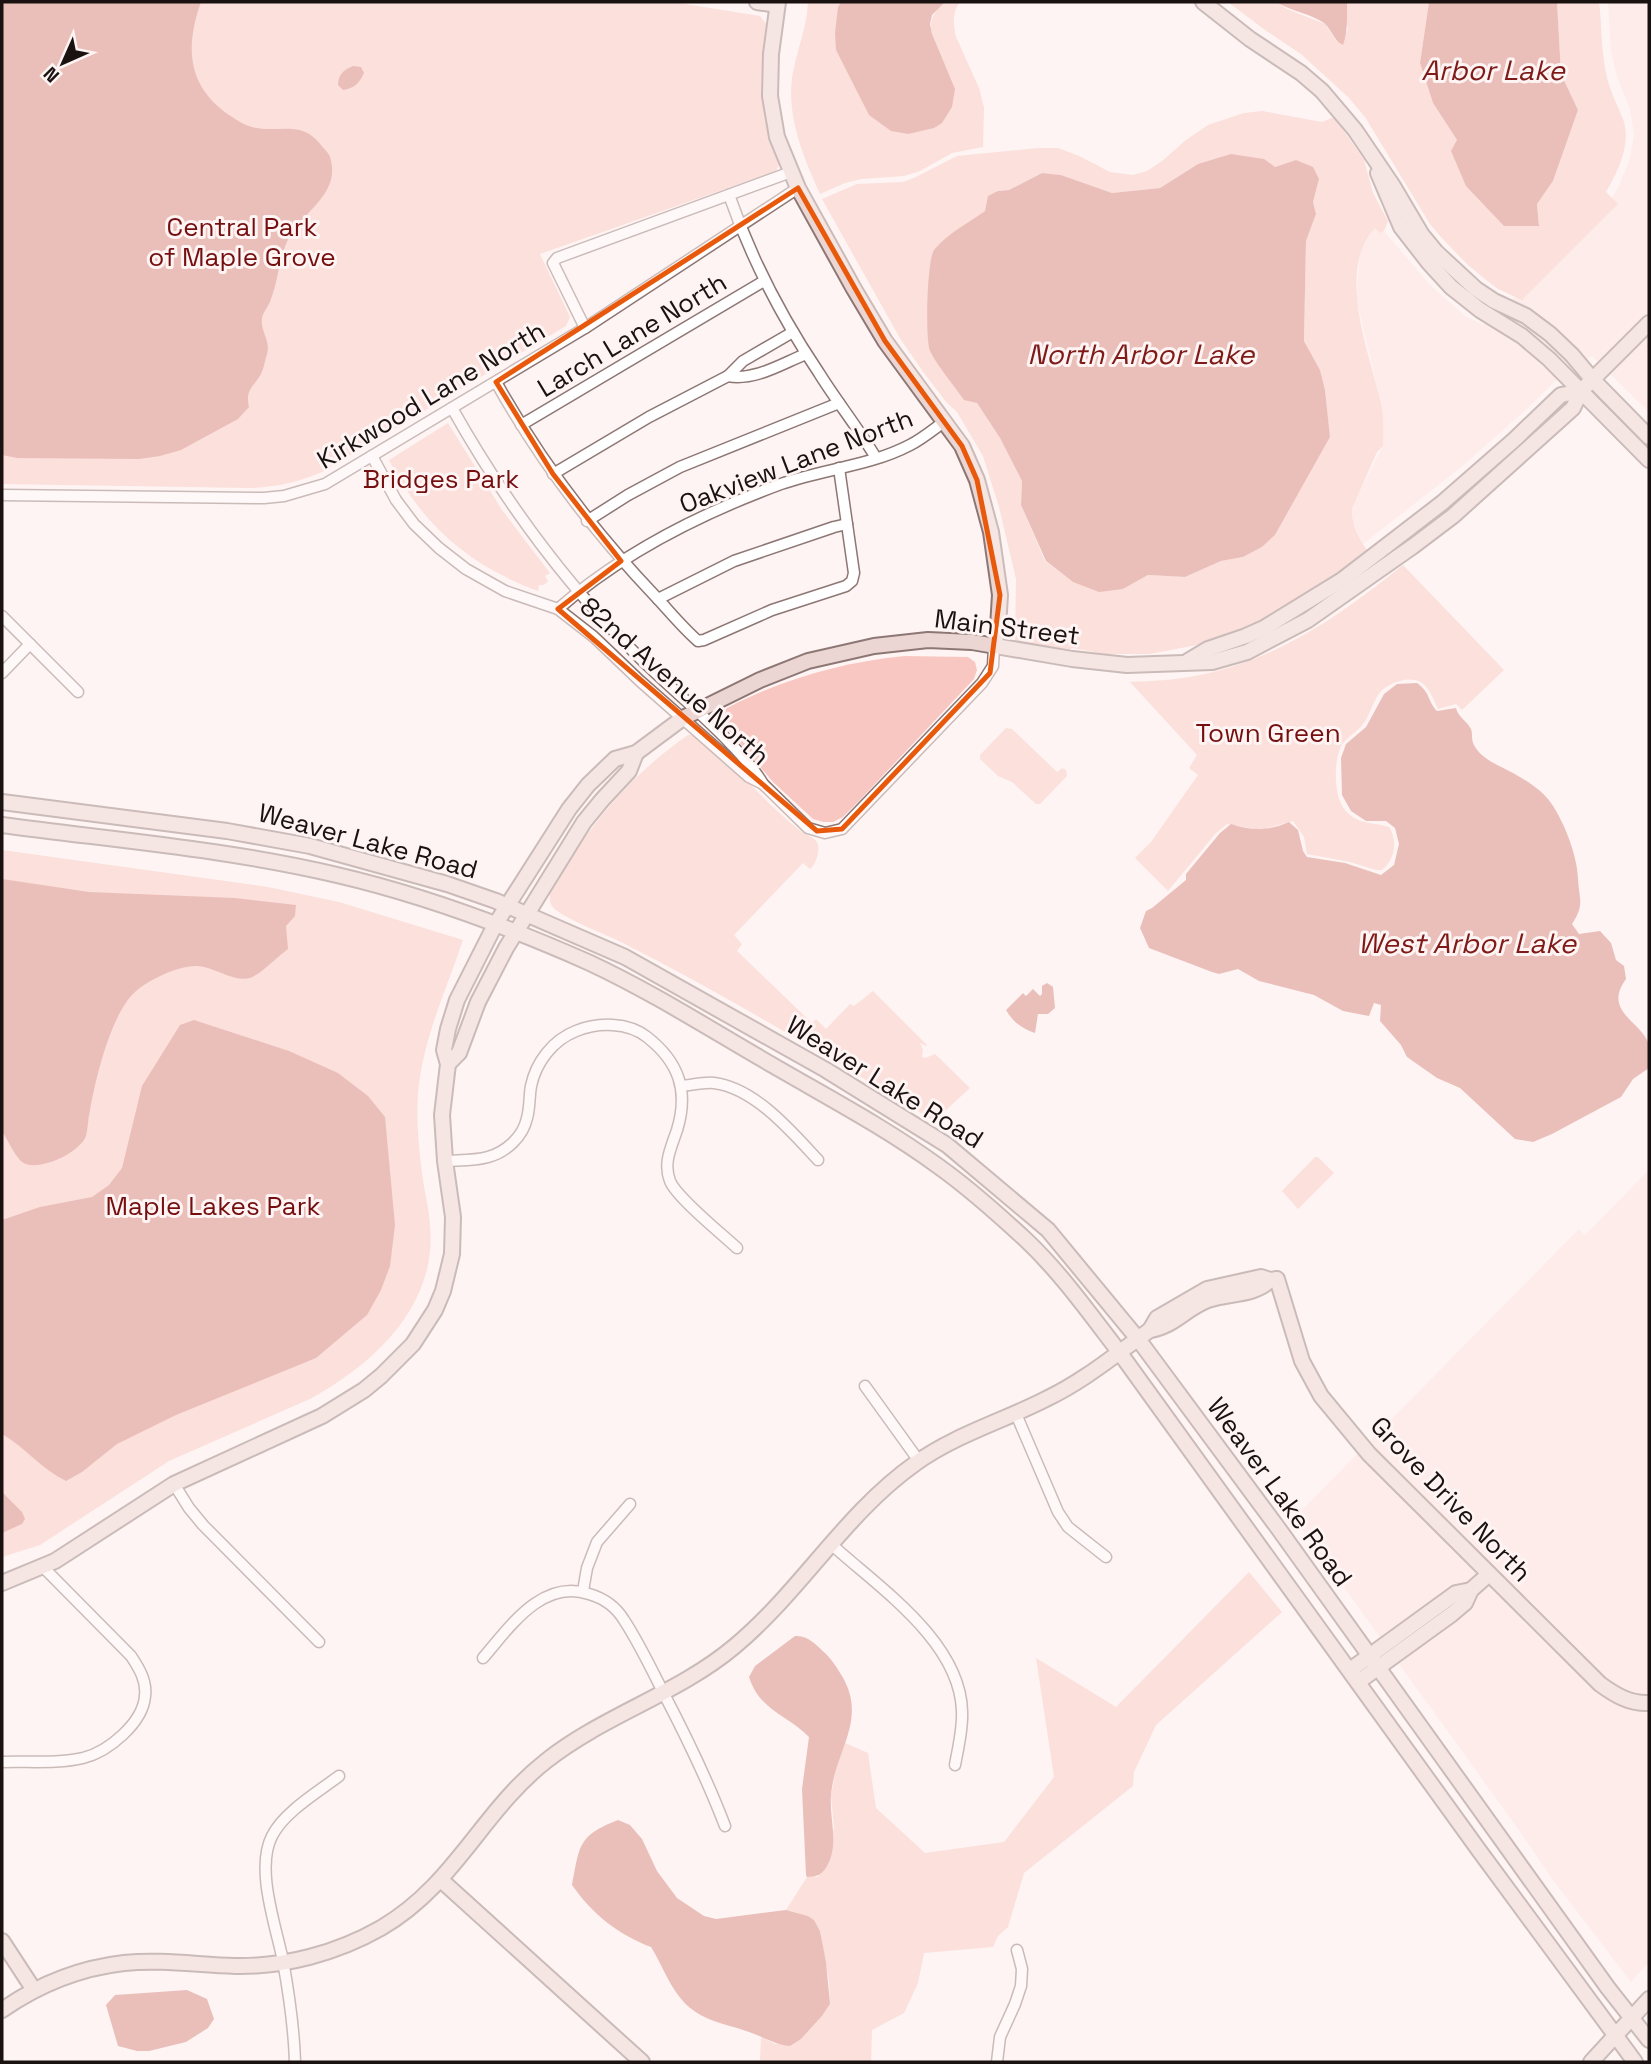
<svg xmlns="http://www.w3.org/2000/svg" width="1651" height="2064" font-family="'Space Grotesk',sans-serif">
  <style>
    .built { fill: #fde2df }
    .green { fill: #f9c7c1; fill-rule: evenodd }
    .water { fill: #d37f76 }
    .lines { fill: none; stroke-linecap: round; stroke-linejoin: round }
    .street-casing { stroke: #8d7774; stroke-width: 13 }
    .secondary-casing { stroke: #8d7774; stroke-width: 18 }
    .street { stroke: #fff; stroke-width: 10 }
    .secondary { stroke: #ecd6d3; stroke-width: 14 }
    .marked { fill: none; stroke: #e8590c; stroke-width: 5; stroke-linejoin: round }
    .labels { text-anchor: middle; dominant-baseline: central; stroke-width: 6; stroke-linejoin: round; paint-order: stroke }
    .park-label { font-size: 26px; fill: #740e0f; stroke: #fef4f3 }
    .street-label { font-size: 26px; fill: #1a1211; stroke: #fef4f3 }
    .water-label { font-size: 28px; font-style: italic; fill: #7e1a18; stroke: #fef4f3 }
  </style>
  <rect width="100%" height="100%" fill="#fef4f3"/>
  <!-- built -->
  <g class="built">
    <polygon points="1608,2 1649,2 1649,412 1592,356 1554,382 1528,408 1460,468 1359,547 1339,516 1364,483 1383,446 1382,407 1356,297 1360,253 1368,236 1375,228 1380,233 1384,231 1429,284 1465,316 1483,325 1571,248 1597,220 1617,190 1630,159 1634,135 1630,109 1617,77 1611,51"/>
    <polygon points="1649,1170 1649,1962 1631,1982 1553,1880 1521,1833 1294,1518 1579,1229 1585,1235"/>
  </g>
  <!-- green -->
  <g class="green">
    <path d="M 2,2 L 673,2 L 760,16 L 767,25 C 763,59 760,94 768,128 C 771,141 775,153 779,165 L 776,171 L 540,254 L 570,317 L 566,326 L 324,471 C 300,482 277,487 250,488 L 2,484 Z"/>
    <path d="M 808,2 L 841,2 L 838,7 L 932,34 C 929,18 934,13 945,2 L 960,2 C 952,12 953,25 956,37 L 979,88 L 984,107 L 983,147 L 952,153 L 920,171 L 904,176 L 861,179 L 845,183 L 820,194 C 804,158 787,119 792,78 C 796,52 807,28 808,2 Z"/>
    <path d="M 1228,2 L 1276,2 L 1287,9 L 1325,24 L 1336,41 L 1348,30 L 1346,20 L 1347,2 L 1429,2 L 1420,63 L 1433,103 L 1457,140 L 1539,225 L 1537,204 L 1553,181 L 1578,110 L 1561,74 L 1557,2 L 1599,2 C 1602,25 1601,50 1606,73 C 1609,89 1617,104 1623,119 C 1632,143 1618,172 1606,192 L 1618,204 L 1522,300 L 1498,289 L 1485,279 L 1467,264 L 1440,236 L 1430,224 L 1365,117 L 1348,97 L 1301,54 L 1265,30 Z"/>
    <path d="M 1262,111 L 1322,122 L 1334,117 L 1364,160 L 1373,193 L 1388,221 L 1384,231 L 1380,233 L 1375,228 C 1335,271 1370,354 1381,403 C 1384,417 1383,432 1383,446 L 1377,452 L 1352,508 C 1351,525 1357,536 1367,550 L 1362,558 L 1273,614 L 1256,623 L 1252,628 L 1234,635 L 1229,634 L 1202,644 L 1150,654 L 1106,654 L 1072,648 L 1066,652 L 1015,641 L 1016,579 L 999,507 L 983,456 L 957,412 L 947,403 L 924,373 L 901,340 L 822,199 L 857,184 L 903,182 L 914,178 L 957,156 L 1038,148 L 1058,148 L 1079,156 L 1110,172 L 1133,175 L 1147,171 L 1162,161 L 1186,140 L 1208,125 L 1244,113 ZM 1296,160 L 1319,179 L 1313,202 L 1316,214 L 1306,241 L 1304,341 L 1320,370 L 1325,390 L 1330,437 L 1275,535 L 1262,547 L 1243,557 L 1221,561 L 1185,577 L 1148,575 L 1123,589 L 1073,582 L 1045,561 L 1021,505 L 1022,481 L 1000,438 L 977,403 L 948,237 L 985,211 L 998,191 L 1009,190 L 1042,173 L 1061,175 L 1112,193 L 1160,188 L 1198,164 L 1275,167 Z"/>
    <path d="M 448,423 L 502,510 L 550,573 L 545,576 L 548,581 L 544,585 L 539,585 L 538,591 C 469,565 423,526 389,460 Z"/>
    <path d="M 1403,565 L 1504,670 L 1462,710 L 1456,704 L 1438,709 C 1429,689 1424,675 1400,681 C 1394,682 1385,687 1381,691 C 1374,699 1371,711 1366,720 C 1360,730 1350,735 1343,743 C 1333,757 1333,797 1345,810 C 1357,825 1373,822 1389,827 C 1398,840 1395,860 1382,870 L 1376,870 L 1350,862 L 1307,854 L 1304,837 L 1293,821 L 1260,830 L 1227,824 L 1216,833 L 1168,891 L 1135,858 L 1151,842 L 1198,775 L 1189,768 L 1197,755 L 1130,682 C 1151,681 1174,680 1195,676 C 1276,661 1341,615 1403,565 Z"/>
    <path d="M 905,656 L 968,657 L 975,662 L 977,670 L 974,679 L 859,801 L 843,817 L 833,822 L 823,822 L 813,819 L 773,782 L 722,722 L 723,713 L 727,708 C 783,679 842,662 905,656 Z"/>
    <polygon points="1006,728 1012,729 1057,772 1062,768 1066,770 1067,776 1040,804 1036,804 1012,782 998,776 980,759 980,755"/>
    <path d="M 688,735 C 699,734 707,744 715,751 C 744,776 768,805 798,829 C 803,834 812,836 816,841 C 822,848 815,866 810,869 L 803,863 L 734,935 L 742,944 L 737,951 L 812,1023 L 816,1019 L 826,1029 L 850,1004 L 854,1006 L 873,991 L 927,1045 L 926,1046 L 920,1043 L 923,1050 L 922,1057 L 925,1058 L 935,1054 L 970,1088 L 934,1121 C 832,1059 729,997 623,943 C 608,935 559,917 552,906 C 548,900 550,892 553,886 C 590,825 629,776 688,735 Z"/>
    <path d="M 2,850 L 268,887 L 339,902 L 463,940 C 448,985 427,1030 420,1077 C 415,1108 418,1142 422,1173 C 424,1190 429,1208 430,1225 C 438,1305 374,1364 310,1399 L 169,1461 L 40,1545 L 2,1557 Z"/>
    <polygon points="1315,1157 1318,1157 1334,1173 1298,1209 1282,1191"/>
    <polygon points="1249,1572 1282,1612 1156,1725 1134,1772 1133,1786 1024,1873 1008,1927 998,1936 993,1947 924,1953 918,1983 904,2013 872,2030 871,2062 760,2062 761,2037 775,2044 801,2039 822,2016 830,2004 829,1981 820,1931 814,1920 808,1916 786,1910 807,1877 818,1877 834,1828 831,1796 838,1758 845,1743 868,1753 876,1808 925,1853 1004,1842 1054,1777 1036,1658 1116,1707"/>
  </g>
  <!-- water -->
  <g class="water">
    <path d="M 2,2 L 201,2 C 185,47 187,86 229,115 C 237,120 244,125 252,127 C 278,134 301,119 321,145 C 324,149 329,153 330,157 C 341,192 307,209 291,234 C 279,254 279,278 271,299 C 269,306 263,312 262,318 C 260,331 271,341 267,354 C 265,360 264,368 261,374 C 253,388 245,389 249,407 L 238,419 L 181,450 L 160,456 L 139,459 L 17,458 L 2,455 Z"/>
    <polygon points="841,2 945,2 932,15 930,24 932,34 955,89 952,107 942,123 934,128 908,134 891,131 869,115 836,50 835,33 838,7"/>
    <path d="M 1276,2 L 1347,2 C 1347,17 1348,31 1343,45 C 1333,40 1332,30 1324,23 C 1312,14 1290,11 1276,2 Z"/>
    <polygon points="1429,2 1557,2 1561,74 1578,110 1553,181 1537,204 1539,226 1504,226 1466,186 1451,151 1457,140 1433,103 1420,63"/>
    <path d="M 353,66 L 361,67 L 364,73 C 359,84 354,88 343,90 L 338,85 C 338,74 344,70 353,66 Z"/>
    <path d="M 1231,154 L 1264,159 L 1275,167 L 1296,160 L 1313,167 L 1319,179 L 1313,202 L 1316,214 L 1306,241 L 1304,341 L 1320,370 L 1325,390 L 1330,437 L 1275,535 L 1262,547 L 1243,557 L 1221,561 L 1185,577 L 1148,575 L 1123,589 L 1099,592 L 1073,582 L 1046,561 L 1021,505 L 1022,481 L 1000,438 L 977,403 L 964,400 C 956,388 936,364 930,351 C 925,339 927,260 934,250 C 947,234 968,223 985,211 L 988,196 L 998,191 L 1009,190 L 1042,173 L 1061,175 L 1112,193 L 1160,188 L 1198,164 Z"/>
    <path d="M 1417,683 C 1431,693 1427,701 1437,711 L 1456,708 C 1458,717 1467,721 1471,729 C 1473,734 1471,740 1474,745 C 1481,759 1500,766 1513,773 C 1525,780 1539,788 1548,799 C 1563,818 1577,854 1578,878 C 1579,900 1585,904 1572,924 L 1579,934 L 1600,931 L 1611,943 L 1616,960 L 1624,966 L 1626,979 C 1602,1012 1642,1021 1649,1045 C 1651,1052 1649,1061 1649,1068 L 1633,1079 L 1621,1097 L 1552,1134 L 1533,1142 L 1515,1139 L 1460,1088 L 1437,1078 L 1407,1057 L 1401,1045 L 1380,1021 L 1381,1005 L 1374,1003 L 1369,1016 L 1343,1011 L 1314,995 L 1259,981 L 1238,969 L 1219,974 L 1212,972 L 1149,948 L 1140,928 L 1146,911 L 1152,908 L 1186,880 L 1186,874 L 1220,833 L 1231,824 C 1252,831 1268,831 1289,822 L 1298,830 L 1303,851 L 1307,857 L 1345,863 L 1381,875 L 1394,865 L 1399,844 L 1395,828 L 1386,821 L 1366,821 L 1351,811 L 1342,795 L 1341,758 L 1346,744 L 1366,727 L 1384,694 L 1397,684 Z"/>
    <path d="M 2,879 L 89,892 L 235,898 L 296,905 L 295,916 L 286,926 L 288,949 C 278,956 261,974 250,978 C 235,982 218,970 204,967 C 184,962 150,979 135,992 C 111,1014 96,1077 90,1110 C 88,1118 88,1128 86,1136 C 80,1153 37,1173 22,1162 C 14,1155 8,1140 2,1131 Z"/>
    <path d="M 1047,983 L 1053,987 L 1055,1008 L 1048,1014 L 1038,1014 L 1035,1033 C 1022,1029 1013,1022 1006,1010 L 1023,993 L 1026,996 L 1033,989 L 1040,996 L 1042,994 L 1042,986 Z"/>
    <path d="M 194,1020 L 289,1051 L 338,1073 L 368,1096 L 385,1117 L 395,1225 L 390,1266 L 381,1290 L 367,1315 L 316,1358 L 176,1415 L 117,1444 L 82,1472 L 66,1481 C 41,1469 26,1448 2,1434 L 2,1220 L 40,1207 L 92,1197 L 109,1185 L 122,1168 L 142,1086 L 180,1025 Z"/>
    <polygon points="2,1492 22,1512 25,1519 22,1524 2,1533"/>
    <path d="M 795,1636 C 809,1635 817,1646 826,1654 C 833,1661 837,1668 842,1676 C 868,1720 835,1750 831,1795 C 829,1817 839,1843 828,1864 C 823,1874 818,1877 807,1877 L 806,1875 L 802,1789 L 809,1737 C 786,1714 760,1711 749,1677 L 755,1666 Z"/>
    <path d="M 618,1820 L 630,1825 L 642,1839 L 657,1871 L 677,1898 L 704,1916 L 716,1919 L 786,1910 L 808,1916 L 814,1920 L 820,1931 L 826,1962 L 830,2004 L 822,2016 L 801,2039 L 790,2046 C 773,2044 764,2037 749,2032 C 721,2022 697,2021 678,1995 C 667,1980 661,1963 651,1947 C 619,1935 592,1914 572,1885 C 580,1846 577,1836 618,1820 Z"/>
    <polygon points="187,1990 207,1999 214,2019 208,2028 186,2042 149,2051 137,2051 118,2046 106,2005 115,1995"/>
  </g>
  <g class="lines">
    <!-- street casing -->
    <g class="street-casing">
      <g id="street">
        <path d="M 729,195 C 751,258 782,318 819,373 C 837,402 859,429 876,458"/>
        <polyline points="585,328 553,263 557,258 791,172"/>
        <path d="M 793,332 L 743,361 L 728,376 C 755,381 781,364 806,354"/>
        <path d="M 496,382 C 540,461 594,532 657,598 C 670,612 683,628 698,641 L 704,640 L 772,610 L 846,586 L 852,581 L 854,573 L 839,468"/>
        <polyline points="521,425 764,281"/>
        <path d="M 372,456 L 396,500 L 414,524 L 439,548 L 466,569 L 505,591 L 558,609 L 594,637 L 640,681 L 749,777 L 763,784 C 754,768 742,756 730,743 C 699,710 664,683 633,651 C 561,578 502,497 452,408"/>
        <polyline points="553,474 649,417 728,376"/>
        <polyline points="2,495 264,498 284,496 325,484 585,328 798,188"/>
        <polyline points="587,521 628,495 680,467 839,403"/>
        <polyline points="658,599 734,561 834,527 847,524"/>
        <path d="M 558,609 C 622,553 702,513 781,484 C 823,469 870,466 910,445 C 922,439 934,429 945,421"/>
        <polyline points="2,616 78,692"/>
        <polyline points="2,673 30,644"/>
        <polyline points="763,784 808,828 825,833 842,829 982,683 993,666 994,646"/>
        <path d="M 682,1086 C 692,1085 704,1082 714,1083 C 755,1088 792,1132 818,1160"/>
        <path d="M 445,1161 C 459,1160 474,1161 488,1157 C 506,1152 523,1137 527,1118 C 530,1108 529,1097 531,1086 C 536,1062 553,1040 576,1031 C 598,1022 628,1022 647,1037 C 679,1062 689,1091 677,1130 C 671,1148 663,1163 670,1181 C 676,1197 723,1235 737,1248"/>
        <polyline points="865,1386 919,1461"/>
        <polyline points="1016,1414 1058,1512 1068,1527 1106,1557"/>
        <polyline points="174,1484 189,1508 203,1525 319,1642"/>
        <path d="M 831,1544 C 878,1587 960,1641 962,1711 C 963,1729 958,1748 955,1765"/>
        <polyline points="583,1591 587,1568 597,1542 630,1504"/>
        <path d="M 483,1658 C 509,1628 542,1578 589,1594 C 603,1598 616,1607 624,1620 C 639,1643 651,1668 663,1692 C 686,1736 707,1779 725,1826"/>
        <path d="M 2,1762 C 27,1761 59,1764 83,1758 C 108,1752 143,1723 145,1696 C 147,1681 139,1668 131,1656 L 43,1567"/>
        <path d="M 295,2062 C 294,2029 289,1994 283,1961 C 276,1926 255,1869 272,1836 C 284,1812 318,1792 339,1776"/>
        <polyline points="997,2062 1000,2037 1015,2004 1021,1986 1022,1969 1017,1950"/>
      </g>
    </g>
    <!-- secondary casing -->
    <g class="secondary-casing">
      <g id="secondary">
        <polyline points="757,2 777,5"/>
        <polyline points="778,2 771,54 770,96 777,137 798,188 854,289 885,341 962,446 977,480 991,532 1000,595 998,627 994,646"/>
        <polyline points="1203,2 1250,39 1301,73 1322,91 1355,130 1393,186 1422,235 1436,252 1476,289 1494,301 1526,316 1550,334 1572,355 1593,380 1649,437"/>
        <polyline points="1378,173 1401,227 1429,263 1451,287 1480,310 1522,336 1549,359 1649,460"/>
        <polyline points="1188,661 1208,649 1246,636 1264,628 1342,580 1442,503 1514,440 1561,395 1581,391"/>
        <polyline points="2,802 227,831 310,846 447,884 496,901 625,957 826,1070 947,1145 1048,1230 1138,1339 1278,1528 1608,1988 1649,2040"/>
        <path d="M 2,825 C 113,840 227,849 337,875 C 423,895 509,927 590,963 C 654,993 713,1031 774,1066 C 829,1098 886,1128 938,1166 C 969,1188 998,1214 1026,1240 C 1061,1273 1090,1314 1120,1353 L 1478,1849 L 1635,2062"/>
        <polyline points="448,1064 459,1053 478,1002 506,948 584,822 602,800 629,771 636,753"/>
        <path d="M 1150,1330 L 1157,1318 L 1207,1289 L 1261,1277 L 1270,1280 L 1277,1279 L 1302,1361 L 1321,1396 L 1369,1454 L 1600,1684 C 1615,1695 1630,1704 1649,1703"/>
        <polyline points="2,1583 55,1561 174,1484 322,1416 364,1390 381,1376 413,1344 435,1310 443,1291 452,1254 453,1217 445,1161 442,1115 448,1064 444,1050 448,1029 457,1000 495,925 548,842 569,809 588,785 615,759 636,753 683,718 760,680 808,661 874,646 928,640 972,642 1072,659 1127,665 1212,662 1247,652 1308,620 1412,547 1453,516 1573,408 1581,391 1649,323"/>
        <polyline points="1350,1670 1456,1593 1471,1590"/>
        <polyline points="1358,1682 1452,1614 1465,1603 1471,1590 1489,1574"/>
        <polyline points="441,1880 642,2062"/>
        <polyline points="2,1941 34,1990"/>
        <path d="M 2,2010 C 38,1985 80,1968 124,1963 C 161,1959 198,1965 235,1966 C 285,1967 337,1953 381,1928 C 455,1885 482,1811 546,1761 C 604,1715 678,1694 735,1646 C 801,1591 845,1513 916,1463 C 955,1435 1003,1421 1046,1399 C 1084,1381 1116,1354 1150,1330 C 1175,1326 1186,1308 1208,1300 C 1228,1293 1255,1296 1270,1280"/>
        <polyline points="1591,2062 1649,1999"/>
      </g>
    </g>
    <!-- street -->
    <use href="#street" class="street"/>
    <!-- secondary -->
    <use href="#secondary" class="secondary"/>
  </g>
  <!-- marked area -->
  <path d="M0 0H1651V2064H0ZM 798,188 L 885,341 L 962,446 L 977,480 L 1000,595 L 990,673 L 842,829 L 817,831 L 558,609 L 621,561 L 553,474 L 496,382 Z" fill="#fef4f3" fill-opacity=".55" fill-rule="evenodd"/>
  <path class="marked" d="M 798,188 L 885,341 L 962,446 L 977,480 L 1000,595 L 990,673 L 842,829 L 817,831 L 558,609 L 621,561 L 553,474 L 496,382 Z"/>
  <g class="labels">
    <!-- park labels -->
    <g class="park-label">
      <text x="242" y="227">Central Park<tspan x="242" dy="30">of Maple Grove</tspan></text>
      <text x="441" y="479">Bridges Park</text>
      <text x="1268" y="733">Town Green</text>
      <text x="213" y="1206">Maple Lakes Park</text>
    </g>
    <!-- street labels -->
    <g class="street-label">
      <text transform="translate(632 335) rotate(-31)">Larch Lane North</text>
      <text transform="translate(431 395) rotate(-31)">Kirkwood Lane North</text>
      <text transform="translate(796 461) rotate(-21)">Oakview Lane North</text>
      <text transform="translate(1007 627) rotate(7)">Main Street</text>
      <text transform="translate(675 681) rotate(41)">82nd Avenue North</text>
      <text transform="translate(368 841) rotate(15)">Weaver Lake Road</text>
      <text transform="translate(885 1082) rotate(32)">Weaver Lake Road</text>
      <text transform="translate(1280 1492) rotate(54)">Weaver Lake Road</text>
      <text transform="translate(1451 1499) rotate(46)">Grove Drive North</text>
    </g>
    <!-- water labels -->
    <g class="water-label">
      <text x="1493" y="70">Arbor Lake</text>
      <text x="1141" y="354">North Arbor Lake</text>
      <text x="1467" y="943">West Arbor Lake</text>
    </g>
  </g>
  <!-- border -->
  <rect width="1651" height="2064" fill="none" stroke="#1a1211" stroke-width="7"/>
  <!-- north arrow -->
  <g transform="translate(63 63) rotate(225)" stroke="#fef4f3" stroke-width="5" paint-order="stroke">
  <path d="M0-5L12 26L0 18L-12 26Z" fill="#1a1211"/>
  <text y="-10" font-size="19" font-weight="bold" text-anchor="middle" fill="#1a1211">N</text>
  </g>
</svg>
